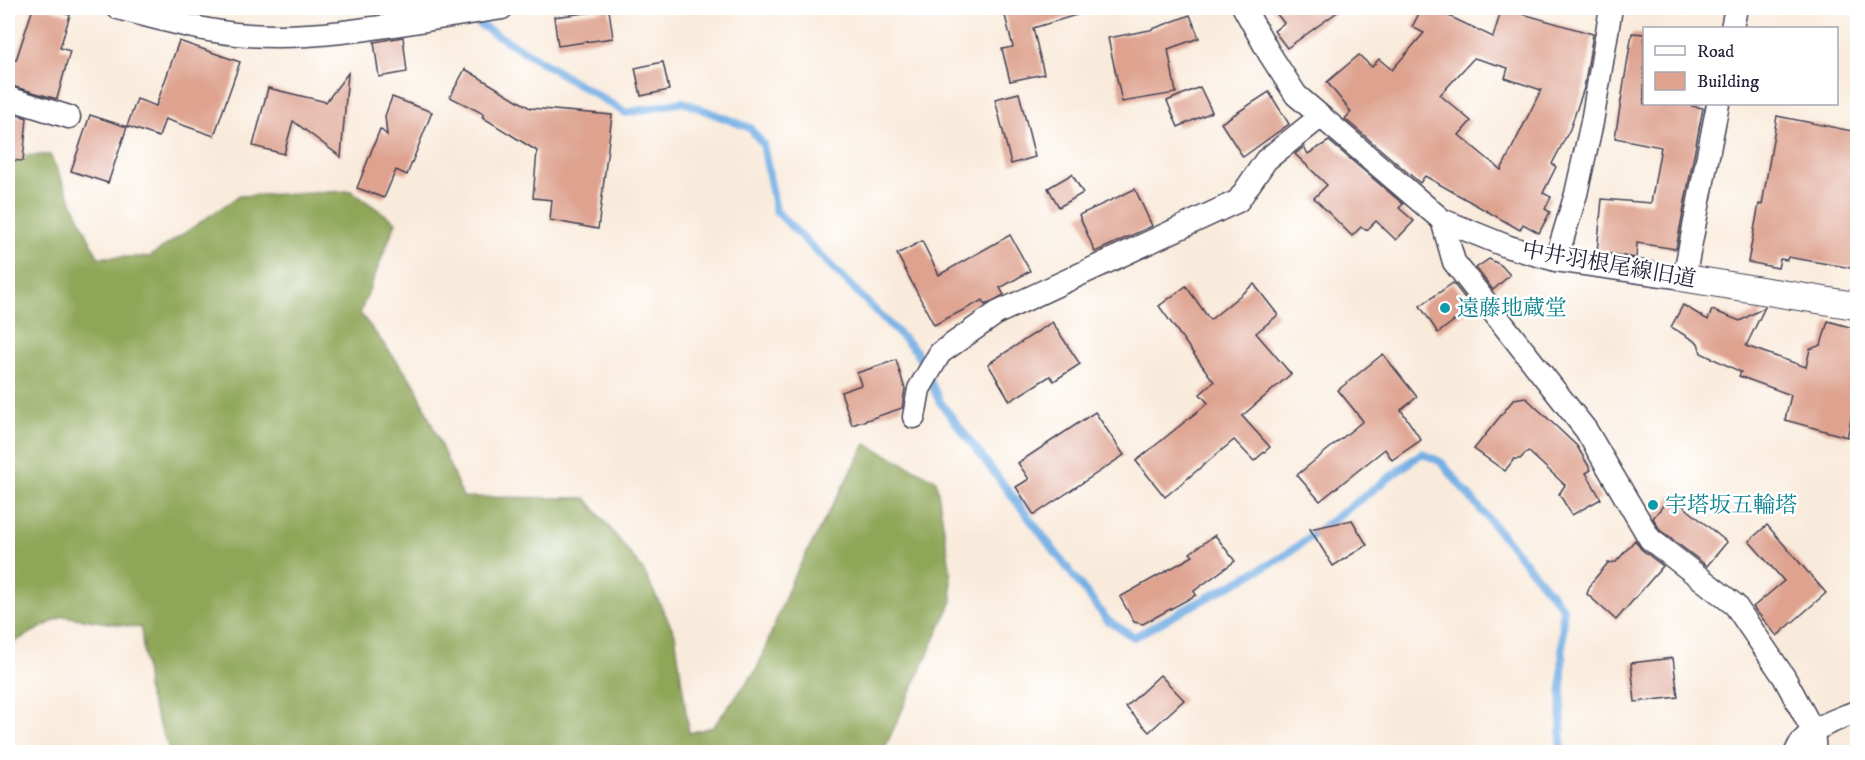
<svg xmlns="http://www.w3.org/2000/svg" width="1865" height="760" font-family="'IM FELL DW Pica','Noto Serif JP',serif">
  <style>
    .forest { fill: #8fa658; stroke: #58644a; stroke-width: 1.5 }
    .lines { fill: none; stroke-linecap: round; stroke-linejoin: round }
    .stream { stroke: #73aee4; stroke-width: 8 }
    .building { fill: #dea28f; fill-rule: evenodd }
    .minor-casing { stroke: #424053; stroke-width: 25 }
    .tertiary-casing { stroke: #424053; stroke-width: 29 }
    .minor { stroke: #fff; stroke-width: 22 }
    .tertiary { stroke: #fff; stroke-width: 27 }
    .culture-dot { fill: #0f9aa8; stroke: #fff; stroke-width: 2 }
    .labels { text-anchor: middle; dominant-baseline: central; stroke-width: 5; stroke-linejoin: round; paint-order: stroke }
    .street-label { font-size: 22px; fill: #22223b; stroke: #fff }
    .culture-label { font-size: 22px; fill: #0d838f; stroke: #fff; text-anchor: start }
  </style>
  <rect width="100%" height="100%" fill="#fff"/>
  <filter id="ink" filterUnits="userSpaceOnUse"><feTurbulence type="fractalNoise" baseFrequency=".0167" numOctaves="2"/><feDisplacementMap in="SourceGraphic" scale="12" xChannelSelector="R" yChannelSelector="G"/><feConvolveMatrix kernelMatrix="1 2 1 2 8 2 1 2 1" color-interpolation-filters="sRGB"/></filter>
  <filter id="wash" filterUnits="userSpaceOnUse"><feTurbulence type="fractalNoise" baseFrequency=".008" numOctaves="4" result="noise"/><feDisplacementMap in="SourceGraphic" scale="24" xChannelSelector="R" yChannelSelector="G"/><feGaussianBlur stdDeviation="1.35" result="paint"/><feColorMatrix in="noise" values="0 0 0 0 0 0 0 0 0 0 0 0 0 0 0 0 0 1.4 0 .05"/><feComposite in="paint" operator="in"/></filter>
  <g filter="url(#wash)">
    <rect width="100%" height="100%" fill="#f9ebdb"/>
    <!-- forest -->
    <polygon class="forest" points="50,155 98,257 149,257 239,196 351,191 396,222 360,313 415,385 463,497 586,498 643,570 675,634 689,733 713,727 757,669 792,580 866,444 936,480 950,567 952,601 883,752 170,752 148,695 141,628 63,616 14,642 8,656 8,156"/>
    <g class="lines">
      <!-- stream -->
      <polyline class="stream" points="470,16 479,24 626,113 683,102 750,128 763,144 776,211 916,351 940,402 1108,621 1134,637 1283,557 1422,453 1441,462 1563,608 1561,752"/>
    </g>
    <g id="blocks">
      <!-- building -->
      <g class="building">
        <polygon points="33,8 46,8 70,15 60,48 70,51 57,99 8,85 8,58 16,60"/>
        <polygon points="1003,8 1082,8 1083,13 1033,28 1044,74 1010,81 1002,49 1013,47"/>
        <polygon points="1272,8 1343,8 1287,48 1274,31 1284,23"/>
        <path d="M 1422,8 L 1432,8 L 1493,37 L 1502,8 L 1593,34 L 1584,88 L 1570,129 L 1552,164 L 1556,167 L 1543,193 L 1551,197 L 1545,209 L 1550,212 L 1539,233 L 1523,224 L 1520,230 L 1425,176 L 1420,183 L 1345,119 L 1351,112 L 1327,82 L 1359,55 L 1372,67 L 1379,59 L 1392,70 L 1424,33 L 1412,27 ZM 1474,58 L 1508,68 L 1505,78 L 1541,90 L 1501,170 L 1459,135 L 1471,121 L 1440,95 Z"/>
        <polygon points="609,10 613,38 558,46 554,17"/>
        <polygon points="1190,15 1199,38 1168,49 1176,93 1122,102 1108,38 1150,30"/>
        <polygon points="1632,33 1644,34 1644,104 1692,104 1692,106 1703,108 1676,249 1637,243 1636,258 1597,252 1602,199 1651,203 1661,147 1615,138"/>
        <polygon points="403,37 407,72 379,77 374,42"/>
        <polygon points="179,41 240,62 214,136 165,119 159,137 127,126 137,99 156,106"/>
        <polygon points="663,62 669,90 641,96 635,68"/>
        <polygon points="465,69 530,108 612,115 598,229 550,220 552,200 533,198 537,151 482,117 484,114 450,97"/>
        <polygon points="348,73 341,157 293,121 284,154 253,146 268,88 326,102"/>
        <polygon points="1200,87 1212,112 1178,127 1167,101"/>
        <polygon points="1269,92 1289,124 1243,157 1221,123"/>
        <polygon points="1019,93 1035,157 1011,164 995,99"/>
        <polygon points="392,97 432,112 407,175 396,170 384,198 357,188 380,129 387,135 385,116"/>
        <polygon points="8,112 27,118 23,161 8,160"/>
        <polygon points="90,115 127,127 108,183 71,171"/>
        <polygon points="1777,116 1857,132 1857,269 1788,257 1787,260 1780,259 1778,268 1748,262 1759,204 1762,205"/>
        <polygon points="1329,141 1403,204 1399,208 1414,221 1396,240 1376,221 1367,230 1361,227 1352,236 1314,198 1327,185 1295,154 1304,147 1308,154"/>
        <polygon points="1072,174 1083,193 1059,207 1048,188"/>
        <polygon points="1135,189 1152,226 1095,252 1079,215"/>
        <polygon points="1010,235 1030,271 1000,288 1004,295 985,305 983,300 934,325 897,254 922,241 939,275"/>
        <polygon points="1489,259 1501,265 1510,275 1493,290 1476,268"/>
        <polygon points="1453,283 1472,307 1438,333 1420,306"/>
        <polygon points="1254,284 1278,315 1256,333 1291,374 1242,416 1270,447 1254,461 1234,440 1165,497 1136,461 1208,403 1200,394 1214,382 1159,306 1186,286 1210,320"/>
        <polygon points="1683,305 1708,320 1712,310 1740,321 1765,307 1746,346 1806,367 1810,349 1821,345 1828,321 1857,329 1857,395 1847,437 1785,420 1791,395 1739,376 1741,372 1701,353 1698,343 1671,327"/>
        <polygon points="1052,322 1080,364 1054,381 1050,376 1010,401 988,364"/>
        <polygon points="1383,354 1417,397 1401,410 1421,440 1392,460 1385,449 1320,501 1297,475 1363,421 1338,390"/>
        <polygon points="896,360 905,389 902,408 852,425 841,392 861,385 857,373"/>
        <polygon points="1525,397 1577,446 1591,470 1586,473 1601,499 1572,515 1559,494 1565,485 1528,451 1520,459 1514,459 1505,471 1474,449 1514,399"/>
        <polygon points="1095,412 1124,455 1034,515 1016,487 1029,479 1018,463"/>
        <polygon points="1671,496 1727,542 1707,566 1660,530 1653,518"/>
        <polygon points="1352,520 1367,545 1333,566 1310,529"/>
        <polygon points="1767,525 1826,593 1777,636 1753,607 1784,581 1749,541"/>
        <polygon points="1215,535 1235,561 1194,591 1196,595 1143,624 1134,622 1120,597 1193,556 1190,553"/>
        <polygon points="1635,540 1641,549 1663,566 1616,620 1587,594 1591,583 1608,563 1616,562"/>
        <polygon points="1673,658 1678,697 1635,702 1631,663"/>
        <polygon points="1160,675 1184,700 1149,732 1126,707"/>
      </g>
    </g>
  </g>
  <g filter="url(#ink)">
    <use href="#blocks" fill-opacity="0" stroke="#424053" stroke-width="1.5"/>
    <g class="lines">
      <!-- minor casing -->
      <g class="minor-casing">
        <g id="minor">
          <path d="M 118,8 C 161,19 203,32 248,35 C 329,41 421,19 502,8"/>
          <polyline points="1244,8 1269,53 1296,95 1442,220 1509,247 1556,260 1684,278 1718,104"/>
          <polyline points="1732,28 1736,8"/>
          <polyline points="8,98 69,117"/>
          <polyline points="1442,220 1454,262 1586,430 1650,539 1735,605 1784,677 1813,731 1815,752"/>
          <polyline points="1556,260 1576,194 1592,122 1611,8"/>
          <polyline points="914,417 919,389 940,353 997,313 1238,201 1266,160 1320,117"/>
          <path d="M 1796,752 C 1805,728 1835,721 1858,711"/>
        </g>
      </g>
      <!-- tertiary casing -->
      <g class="tertiary-casing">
        <polyline id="tertiary" points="1684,278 1858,306"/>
      </g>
      <!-- minor -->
      <use href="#minor" class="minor"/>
      <!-- tertiary -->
      <use href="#tertiary" class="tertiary"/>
    </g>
  </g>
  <!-- markers -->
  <g class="culture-dot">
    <circle cx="1445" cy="308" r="6"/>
    <circle cx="1653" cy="505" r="6"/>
  </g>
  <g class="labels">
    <!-- street labels -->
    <g class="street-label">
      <text transform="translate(1609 265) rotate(10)">中井羽根尾線旧道</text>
    </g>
    <!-- culture labels -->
    <g class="culture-label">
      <text x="1457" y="308">遠藤地蔵堂</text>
      <text x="1665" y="505">宇塔坂五輪塔</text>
    </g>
  </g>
  <!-- margin -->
  <rect width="1865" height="760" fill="none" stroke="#fff" stroke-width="30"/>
  <!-- legend -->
  <rect x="1643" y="27" width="195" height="78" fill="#ffffff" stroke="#a7a7b1" stroke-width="1.5"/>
  <rect x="1655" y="46" width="30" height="9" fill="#ffffff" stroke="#a7a7b1" stroke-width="1.5"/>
  <text x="1697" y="57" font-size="18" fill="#22223b">Road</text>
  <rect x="1655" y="72" width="30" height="18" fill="#dea28f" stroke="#a7a7b1" stroke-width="1.5"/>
  <text x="1697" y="87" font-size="18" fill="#22223b">Building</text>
</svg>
